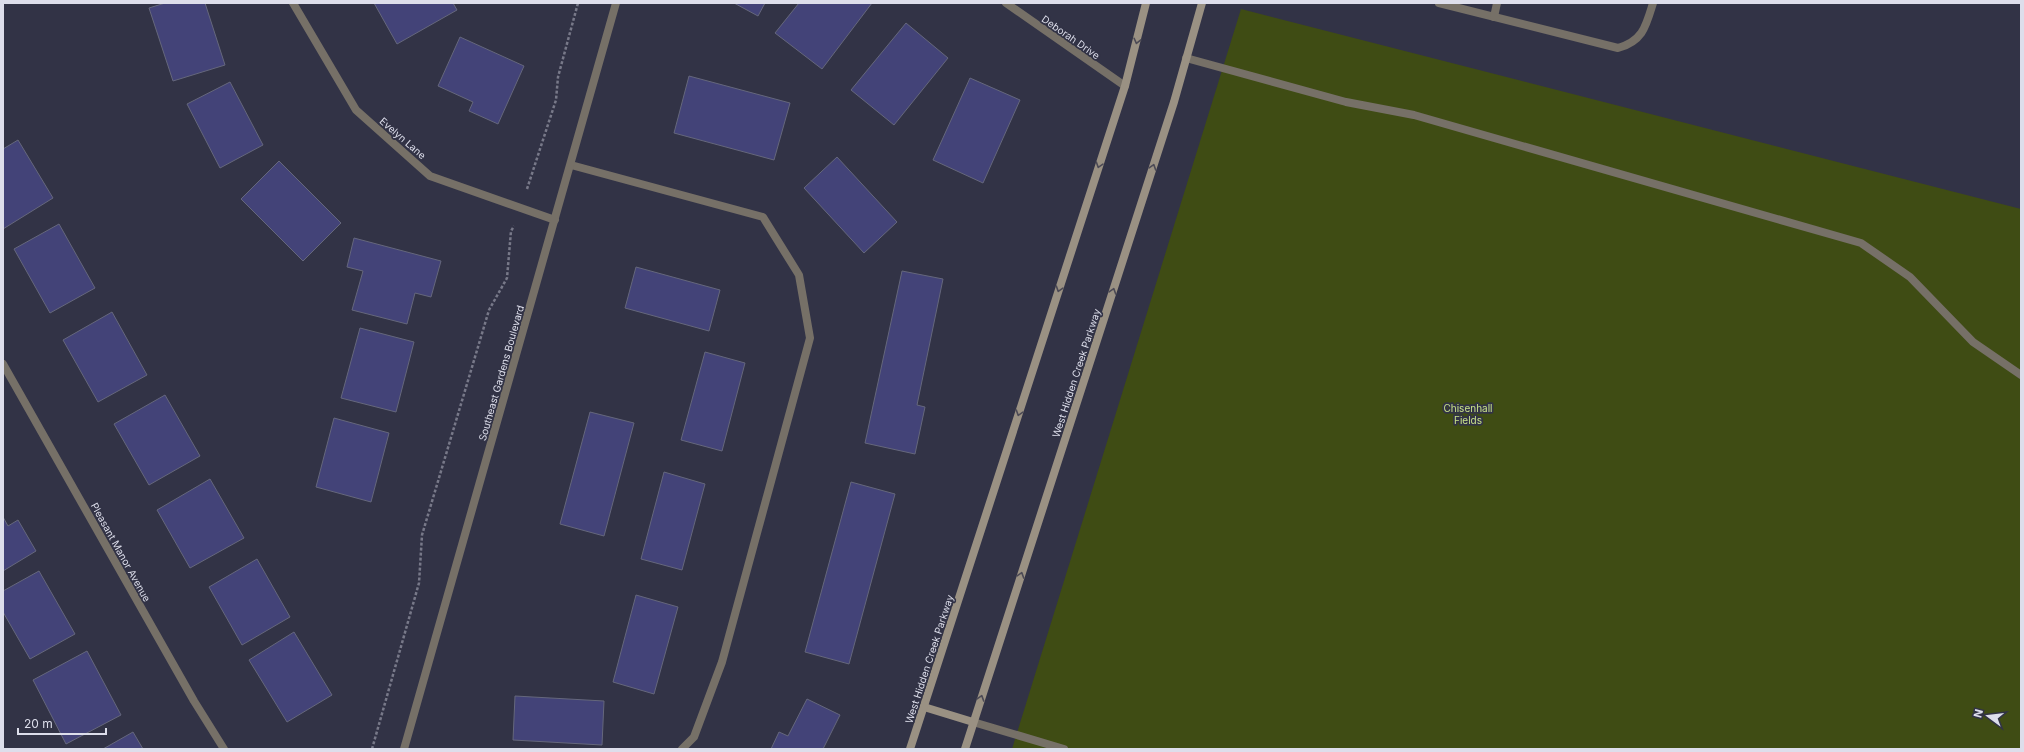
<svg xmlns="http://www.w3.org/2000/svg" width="2024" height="752" font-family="Inter,sans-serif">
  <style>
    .green { fill: #3f4c14 }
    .building { fill: #434378; stroke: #65677c }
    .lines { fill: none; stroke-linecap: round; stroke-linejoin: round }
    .path { stroke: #787989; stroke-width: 2.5; stroke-dasharray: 3 2; stroke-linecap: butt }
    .service { stroke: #767067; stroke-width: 8 }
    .minor { stroke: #767067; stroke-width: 8 }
    .tertiary { stroke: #767067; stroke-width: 8 }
    .secondary { stroke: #9a9183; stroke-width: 8 }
    .oneway { stroke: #4c4a55 }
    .labels { text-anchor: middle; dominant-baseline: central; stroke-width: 3.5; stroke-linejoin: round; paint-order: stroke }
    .street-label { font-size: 10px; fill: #dddeeb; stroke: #323346 }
    .park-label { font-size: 10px; fill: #c9e289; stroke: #323346 }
  </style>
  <rect width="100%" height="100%" fill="#323346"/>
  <!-- green -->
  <polygon class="green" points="1241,9 2021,209 2021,749 1012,749"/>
  <!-- building -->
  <g class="building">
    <polygon points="165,3 205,3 225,65 173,81 149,8"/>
    <polygon points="374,3 453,3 457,10 397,44"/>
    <polygon points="734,3 765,3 758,16"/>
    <polygon points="799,3 872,3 822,69 775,33"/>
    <polygon points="906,23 948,58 894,125 851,90"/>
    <polygon points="460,37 524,66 498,124 469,111 473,102 438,86"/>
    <polygon points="689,76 790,103 774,160 674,133"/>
    <polygon points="970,78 1020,100 983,183 933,160"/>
    <polygon points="230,82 263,145 220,168 187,104"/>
    <polygon points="18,140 53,198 3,229 3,149"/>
    <polygon points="837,157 897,222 864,253 804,188"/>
    <polygon points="279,161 341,223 303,261 241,199"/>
    <polygon points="59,224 95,288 50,313 14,249"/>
    <polygon points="354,238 441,261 431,297 415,293 407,324 352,310 363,271 347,267"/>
    <polygon points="636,267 720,290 709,331 625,308"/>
    <polygon points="902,271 943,279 917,405 925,407 915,454 865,443"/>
    <polygon points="112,312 147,375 98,402 63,340"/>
    <polygon points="360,328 414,342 396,412 341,398"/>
    <polygon points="705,352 745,363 722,451 681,440"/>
    <polygon points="165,395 200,456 149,485 114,424"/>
    <polygon points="590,412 634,423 604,536 560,524"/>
    <polygon points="334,418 389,433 371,502 316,487"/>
    <polygon points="664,472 705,484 682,570 641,559"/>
    <polygon points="210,479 244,538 190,568 157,510"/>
    <polygon points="851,482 895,494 849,664 805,652"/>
    <polygon points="3,517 8,526 18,520 36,551 3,571"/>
    <polygon points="257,559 290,617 242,645 209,587"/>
    <polygon points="39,571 75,634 30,659 3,612 3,591"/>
    <polygon points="636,595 678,607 654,694 613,682"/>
    <polygon points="294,632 332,695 287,722 249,660"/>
    <polygon points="87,651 121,715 66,744 33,680"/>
    <polygon points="515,696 604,701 602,745 513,740"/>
    <polygon points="807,699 840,715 823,749 771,749 779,732 788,736"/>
    <polygon points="133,732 143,749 103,749"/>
  </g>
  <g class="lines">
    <!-- path -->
    <g class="path">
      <polyline points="527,189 556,100 558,77 578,3"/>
      <polyline points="372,749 419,583 422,535 489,310 507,278 511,231 514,226"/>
    </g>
    <!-- service -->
    <g class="service">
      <path d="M 1439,3 L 1618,48 C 1643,41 1646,26 1653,3"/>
      <polyline points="1494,17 1497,3"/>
      <polyline points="1186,58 1346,102 1414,115 1861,243 1910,277 1973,342 2021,375"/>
      <polyline points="571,165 763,217 799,275 810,338 722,662 694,737 682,749"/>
    </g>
    <!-- minor -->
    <g class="minor">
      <polyline points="293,3 356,110 430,176 555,220"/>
      <polyline points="1006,3 1125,86"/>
      <polyline points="3,364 194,701 224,749"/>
      <polyline points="973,722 1064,749"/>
    </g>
    <!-- tertiary -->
    <polyline class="tertiary" points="404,749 616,3"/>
    <!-- secondary -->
    <g class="secondary">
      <polyline points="924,707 973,722"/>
      <polyline points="910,749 1125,86 1146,3"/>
      <polyline points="965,749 1174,102 1202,3"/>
    </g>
  </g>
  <!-- one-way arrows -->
  <defs><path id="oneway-chevron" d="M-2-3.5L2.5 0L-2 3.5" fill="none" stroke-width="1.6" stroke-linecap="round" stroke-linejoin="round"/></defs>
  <g class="oneway">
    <use href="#oneway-chevron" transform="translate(1137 41) rotate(104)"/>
    <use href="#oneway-chevron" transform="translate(1099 165) rotate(108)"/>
    <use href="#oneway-chevron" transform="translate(1153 167) rotate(-72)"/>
    <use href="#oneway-chevron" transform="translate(1059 289) rotate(108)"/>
    <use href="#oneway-chevron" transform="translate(1113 291) rotate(-72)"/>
    <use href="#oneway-chevron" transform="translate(1019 413) rotate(108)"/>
    <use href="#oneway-chevron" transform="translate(1021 575) rotate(-72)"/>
    <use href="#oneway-chevron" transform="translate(981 698) rotate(-72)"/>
  </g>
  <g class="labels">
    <!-- street labels -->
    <g class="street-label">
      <text transform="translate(1071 37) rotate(35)">Deborah Drive</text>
      <text transform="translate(403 138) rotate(41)">Evelyn Lane</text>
      <text transform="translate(501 373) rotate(-74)">Southeast Gardens Boulevard</text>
      <text transform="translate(1076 373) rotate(-72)">West Hidden Creek Parkway</text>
      <text transform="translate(121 552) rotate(61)">Pleasant Manor Avenue</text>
      <text transform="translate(929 659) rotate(-72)">West Hidden Creek Parkway</text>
    </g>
    <!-- park labels -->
    <g class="park-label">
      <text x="1468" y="408">Chisenhall<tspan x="1468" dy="12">Fields</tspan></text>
    </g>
  </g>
  <!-- border -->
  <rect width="2024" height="752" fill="none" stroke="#dddeeb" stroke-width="8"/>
  <!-- north arrow -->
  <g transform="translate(1988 716) rotate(285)" stroke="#323346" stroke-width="3" paint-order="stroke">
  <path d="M0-3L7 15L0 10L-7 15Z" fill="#dddeeb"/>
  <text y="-6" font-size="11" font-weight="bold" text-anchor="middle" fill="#dddeeb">N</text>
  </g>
  <!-- scale -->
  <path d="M18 728v6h88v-6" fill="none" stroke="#dddeeb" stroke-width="2"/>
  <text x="24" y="728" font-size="12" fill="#dddeeb" stroke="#323346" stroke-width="3" paint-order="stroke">20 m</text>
</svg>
